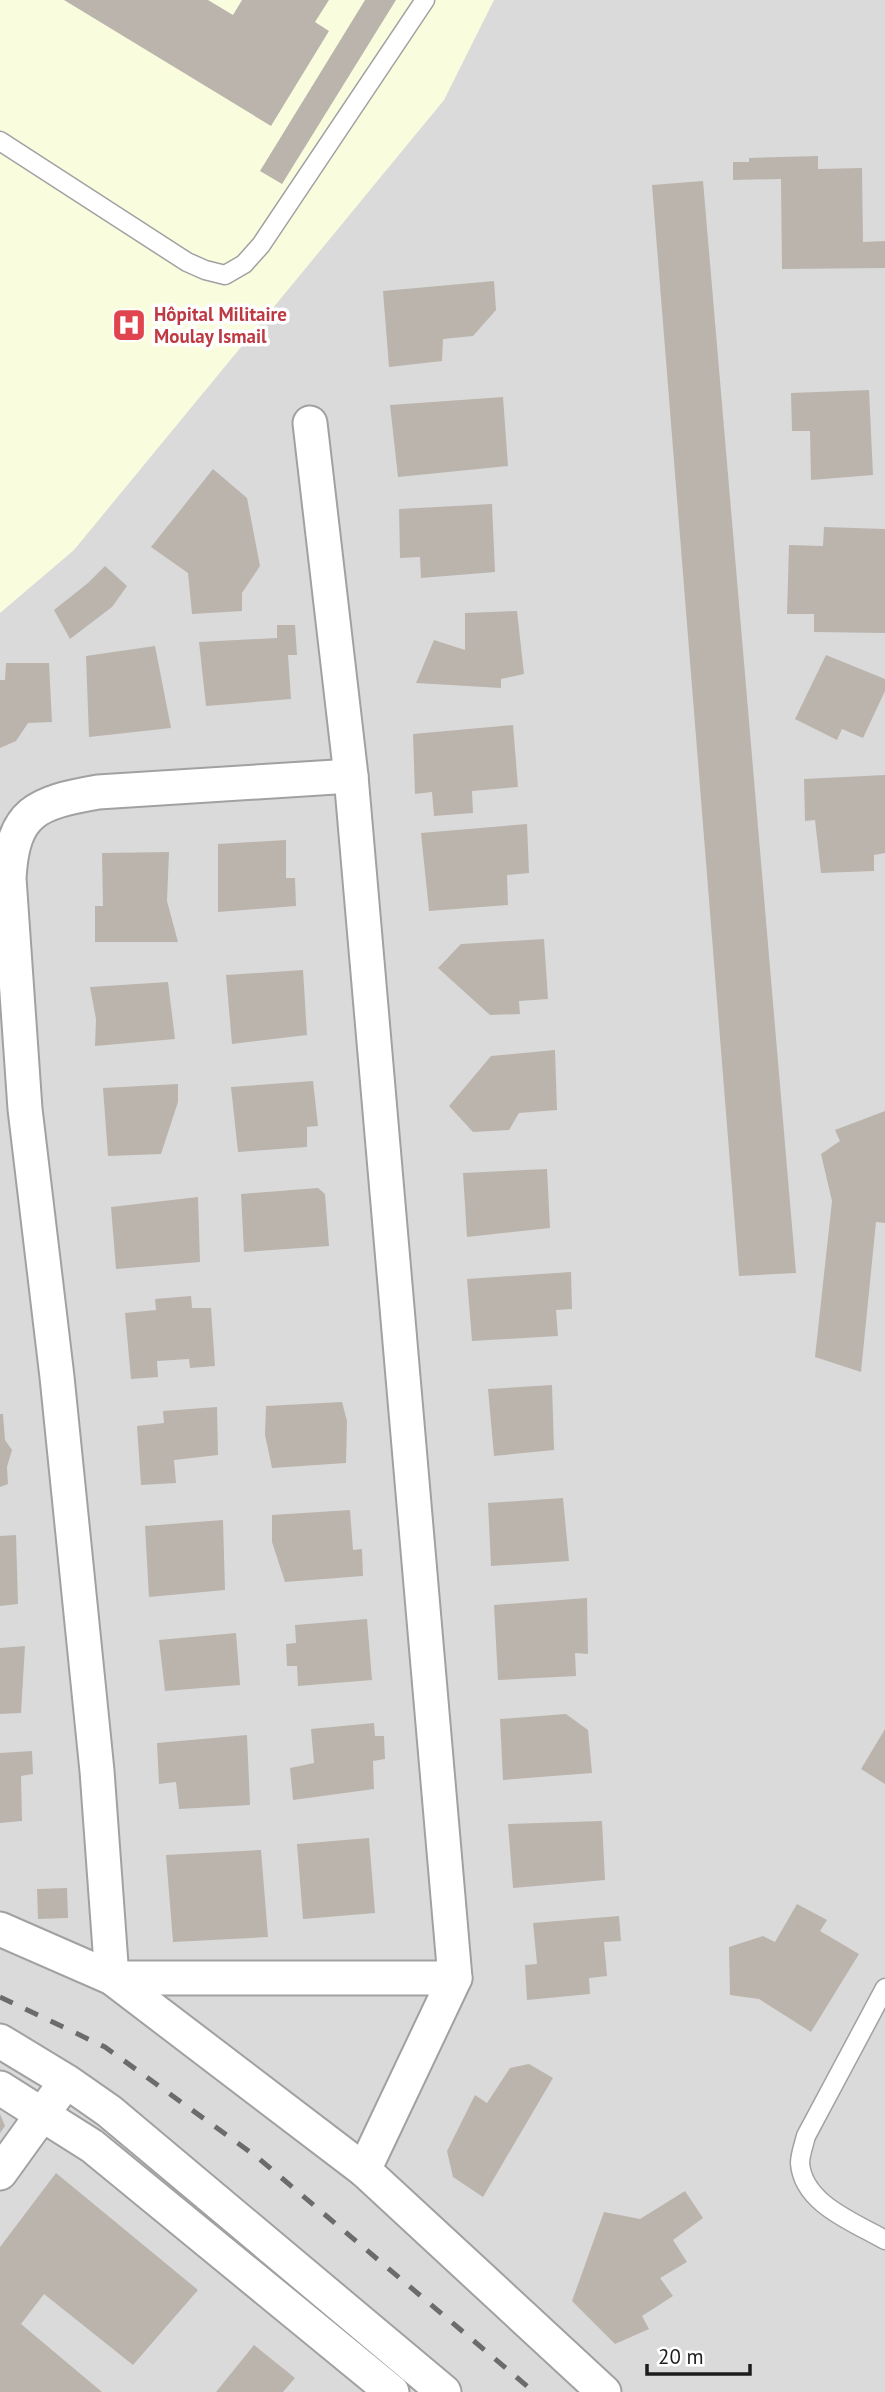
<svg xmlns="http://www.w3.org/2000/svg" width="885" height="2392" font-family="'PT Sans',sans-serif">
  <style>
    .residential { fill: #dbdada }
    .education { fill: #f9fdde }
    .building { fill: #bab4ad }
    .lines { fill: none; stroke-linecap: round; stroke-linejoin: round }
    .lane-casing { stroke: #a1a1a1; stroke-width: 21 }
    .street-casing { stroke: #a1a1a1; stroke-width: 37 }
    .lane { stroke: #fff; stroke-width: 18 }
    .street { stroke: #fff; stroke-width: 33 }
    .rail { stroke: #6b6b6b; stroke-width: 5; stroke-dasharray: 14 14; stroke-linecap: butt }
    .labels { text-anchor: middle; dominant-baseline: central; stroke-width: 7; stroke-linejoin: round; paint-order: stroke }
    .health-label { font-size: 19px; font-weight: bold; fill: #be3a42; stroke: #fff; text-anchor: start }
  </style>
  <rect width="100%" height="100%" fill="#eeebe4"/>
  <!-- residential -->
  <rect class="residential" x="0" y="0" width="885" height="2392"/>
  <!-- education -->
  <polygon class="education" points="0,0 494,0 444,100 74,550 0,613"/>
  <!-- building -->
  <g class="building">
    <polygon points="64,0 208,0 233,15 242,0 329,0 315,22 329,31 271,126"/>
    <polygon points="365,0 396,0 282,184 260,171"/>
    <polygon points="818,156 818,169 862,168 863,242 885,241 885,268 782,269 781,179 733,180 733,162 749,162 749,158"/>
    <polygon points="703,181 796,1273 739,1276 652,185"/>
    <polygon points="494,281 496,310 473,336 443,339 442,361 389,367 383,291"/>
    <polygon points="869,390 873,475 811,480 810,431 792,431 791,393"/>
    <polygon points="503,397 508,466 398,477 390,405"/>
    <polygon points="213,469 247,498 260,566 242,593 242,611 192,614 188,573 151,547"/>
    <polygon points="492,504 495,572 421,578 420,557 400,558 399,509"/>
    <polygon points="824,527 885,529 885,633 814,632 814,614 787,614 789,545 823,546"/>
    <polygon points="105,566 127,586 112,607 70,639 54,610 88,583"/>
    <polygon points="517,611 524,674 501,679 501,688 416,683 434,640 465,650 465,613"/>
    <polygon points="277,625 295,625 297,655 288,655 291,699 206,706 199,642 277,638"/>
    <polygon points="155,646 171,728 89,737 86,656"/>
    <polygon points="826,655 885,679 885,691 863,738 842,729 837,740 795,719"/>
    <polygon points="6,663 49,663 52,722 28,723 16,741 0,748 0,680 5,680"/>
    <polygon points="513,725 518,787 472,791 473,813 434,816 432,792 415,794 413,734"/>
    <polygon points="885,775 885,853 874,855 874,871 821,873 815,820 805,821 804,779"/>
    <polygon points="527,824 529,873 507,875 508,905 429,911 421,833"/>
    <polygon points="286,840 286,878 295,878 296,906 218,912 218,844"/>
    <polygon points="169,852 167,901 178,942 95,942 95,906 103,906 102,853"/>
    <polygon points="544,939 548,999 519,1001 520,1014 490,1015 438,968 461,944"/>
    <polygon points="303,970 307,1035 232,1044 226,975"/>
    <polygon points="168,982 175,1039 95,1046 96,1019 90,987"/>
    <polygon points="555,1050 557,1110 519,1113 509,1130 473,1132 449,1106 491,1056"/>
    <polygon points="313,1081 318,1126 307,1127 307,1147 238,1152 231,1087"/>
    <polygon points="178,1084 178,1102 161,1154 108,1156 103,1088"/>
    <polygon points="885,1111 885,1223 876,1222 861,1372 815,1357 832,1201 821,1154 840,1141 835,1130"/>
    <polygon points="547,1169 550,1228 467,1237 463,1173"/>
    <polygon points="318,1188 325,1194 329,1246 244,1252 241,1194"/>
    <polygon points="198,1197 200,1262 116,1269 111,1207"/>
    <polygon points="571,1272 572,1309 556,1310 558,1336 472,1341 467,1279"/>
    <polygon points="191,1296 192,1308 211,1308 215,1366 190,1368 189,1359 157,1361 158,1377 131,1379 125,1313 156,1310 155,1299"/>
    <polygon points="552,1385 554,1450 494,1456 488,1389"/>
    <polygon points="342,1402 347,1421 346,1463 272,1468 265,1435 266,1406"/>
    <polygon points="217,1407 218,1455 174,1460 176,1483 141,1485 137,1426 164,1423 163,1411"/>
    <polygon points="0,1414 3,1414 5,1440 12,1450 7,1467 8,1484 0,1487"/>
    <polygon points="563,1498 569,1561 491,1566 488,1503"/>
    <polygon points="350,1510 353,1550 362,1549 363,1576 285,1582 272,1542 272,1515"/>
    <polygon points="223,1520 225,1590 149,1597 145,1526"/>
    <polygon points="16,1535 18,1604 0,1606 0,1536"/>
    <polygon points="587,1598 588,1654 575,1653 576,1676 498,1680 494,1605"/>
    <polygon points="367,1619 372,1680 298,1686 297,1666 287,1666 286,1644 296,1643 295,1625"/>
    <polygon points="236,1633 240,1685 165,1691 159,1640"/>
    <polygon points="25,1646 21,1713 0,1714 0,1648"/>
    <polygon points="566,1714 588,1730 592,1773 503,1780 500,1719"/>
    <polygon points="374,1723 375,1736 384,1736 385,1759 373,1761 374,1789 293,1800 290,1768 314,1763 311,1729"/>
    <polygon points="885,1729 885,1784 861,1769"/>
    <polygon points="247,1735 250,1805 179,1809 176,1782 159,1784 157,1743"/>
    <polygon points="32,1751 33,1774 21,1776 22,1821 0,1823 0,1753"/>
    <polygon points="602,1821 605,1880 513,1888 508,1824"/>
    <polygon points="369,1838 375,1913 303,1919 297,1844"/>
    <polygon points="261,1850 268,1937 173,1942 166,1855"/>
    <polygon points="67,1888 68,1918 38,1919 37,1889"/>
    <polygon points="797,1904 827,1920 820,1931 859,1954 811,2032 759,1999 730,1995 729,1947 763,1936 775,1942"/>
    <polygon points="619,1916 621,1941 604,1942 607,1976 589,1978 590,1994 527,2000 525,1965 537,1964 533,1923"/>
    <polygon points="529,2064 553,2078 483,2197 453,2177 447,2151 475,2095 487,2103 510,2068"/>
    <polygon points="0,2114 5,2126 0,2133"/>
    <polygon points="56,2173 198,2290 133,2365 44,2294 21,2324 102,2392 0,2392 0,2247"/>
    <polygon points="685,2191 703,2218 673,2240 687,2262 660,2278 673,2296 642,2316 649,2329 615,2344 572,2301 604,2212 640,2219"/>
    <polygon points="254,2345 295,2378 283,2392 216,2392"/>
  </g>
  <g class="lines">
    <!-- lane casing -->
    <g class="lane-casing">
      <g id="lane">
        <polyline points="0,141 187,262 205,270 225,275 244,264 261,245 425,0"/>
        <path d="M 885,1988 L 806,2136 C 804,2144 800,2155 800,2163 C 803,2204 854,2222 885,2240"/>
      </g>
    </g>
    <!-- street casing -->
    <g class="street-casing">
      <g id="street">
        <polyline points="310,423 351,776 455,1978 364,2170"/>
        <path d="M 351,776 L 98,792 C 36,803 13,811 9,878 L 25,1109 L 57,1377 L 97,1771 L 112,1978 L 455,1978"/>
        <polyline points="0,1929 112,1978 364,2170 604,2392"/>
        <polyline points="0,2041 66,2081 109,2111 444,2392"/>
        <polyline points="0,2088 92,2146 392,2392"/>
        <polyline points="0,2173 57,2094"/>
      </g>
    </g>
    <!-- lane -->
    <use href="#lane" class="lane"/>
    <!-- street -->
    <use href="#street" class="street"/>
    <!-- rail -->
    <polyline class="rail" points="0,1997 105,2047 257,2157 534,2392"/>
  </g>
  <!-- icons -->
  <defs>
    <g id="hospital-square" transform="scale(1.75)"><rect x="-9" y="-9" width="18" height="18" rx="4" fill="#e0444e" stroke="#fff"/><path d="M-5-5h3v3.5h4V-5h3V5h-3V1.5h-4V5h-3Z" fill="#fff"/></g>
  </defs>
  <g fill-rule="evenodd">
    <use href="#hospital-square" x="129" y="325"/>
  </g>
  <g class="labels">
    <!-- health labels -->
    <g class="health-label">
      <text x="154" y="314">Hôpital Militaire<tspan x="154" dy="22">Moulay Ismail</tspan></text>
    </g>
  </g>
  <!-- scale -->
  <path d="M647 2364v10h103v-10" fill="none" stroke="#1d1d1d" stroke-width="3.5"/>
  <text x="658" y="2364" font-size="21" fill="#1d1d1d" stroke="#ffffff" stroke-width="5" paint-order="stroke">20 m</text>
</svg>
